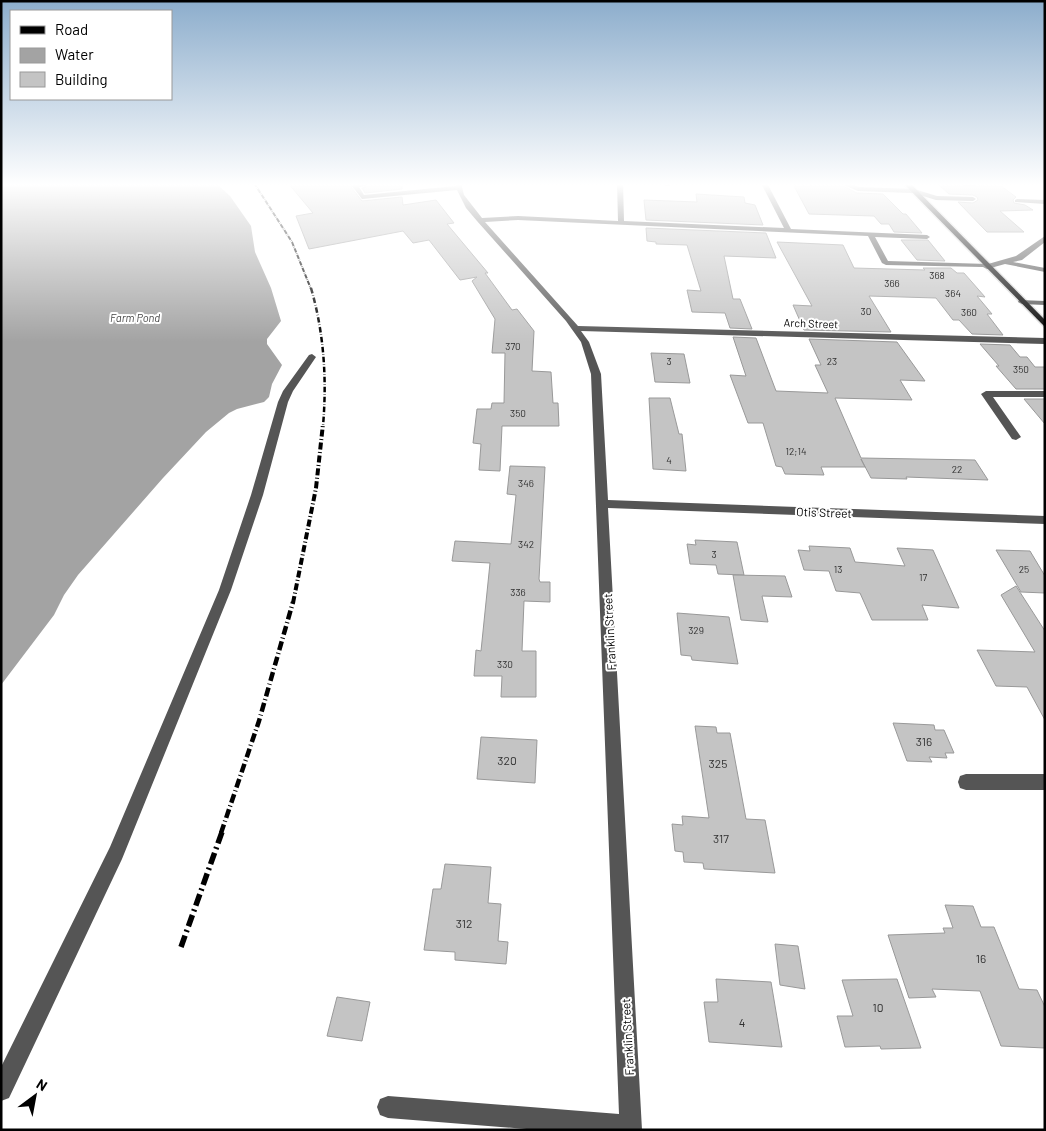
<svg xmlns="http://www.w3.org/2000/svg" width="1046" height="1131" font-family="Barlow,sans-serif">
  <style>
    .water { fill: #a3a3a3 }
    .building { fill: #c4c4c4; stroke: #999 }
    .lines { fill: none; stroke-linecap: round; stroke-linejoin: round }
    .major-casing { stroke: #dbdbdb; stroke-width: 3 }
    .minor { fill: #555; fill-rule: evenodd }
    .major { fill: #000; fill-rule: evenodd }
    .rail-far4 { stroke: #000; stroke-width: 2; stroke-dasharray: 4.5 1 0.5 1; stroke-linecap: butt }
    .rail-far3 { stroke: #000; stroke-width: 2.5; stroke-dasharray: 5.5 2 0.5 2; stroke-linecap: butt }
    .rail-far2 { stroke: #000; stroke-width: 4; stroke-dasharray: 7 2.5 1 2.5; stroke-linecap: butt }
    .rail-far1 { stroke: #000; stroke-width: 4.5; stroke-dasharray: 9 3 1 3; stroke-linecap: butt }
    .rail { stroke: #000; stroke-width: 5.5; stroke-dasharray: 12 4 2 4; stroke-linecap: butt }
    .labels { text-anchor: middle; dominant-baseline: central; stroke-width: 4; stroke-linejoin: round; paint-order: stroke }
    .number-label { font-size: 10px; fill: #313131 }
    .far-water-label { font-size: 11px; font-style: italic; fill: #444; stroke: #fff }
    .far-street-label { font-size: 11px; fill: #000; stroke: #fff }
    .street-label { font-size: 12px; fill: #000; stroke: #fff }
    .near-number-label { font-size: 12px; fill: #313131 }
  </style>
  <rect width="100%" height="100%" fill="#fff"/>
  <!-- water -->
  <polygon class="water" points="1,183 216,183 230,196 251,226 255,252 271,288 281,321 267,339 267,344 282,365 272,384 269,397 264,402 237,409 229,413 206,432 163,478 78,575 64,595 54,615 1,685"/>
  <!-- building -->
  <g class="building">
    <polygon points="288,183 354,183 351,187 362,201 402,197 403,205 436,200 454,223 447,224 488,273 485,273 512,310 517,309 534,331 532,371 551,372 553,403 558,403 559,426 502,426 500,471 479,470 481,444 473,443 477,409 491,409 492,403 504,403 505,353 492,353 495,319 472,281 477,277 460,280 429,240 413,243 403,231 309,249 296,216 313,213"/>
    <polygon points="380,183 402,183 402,189 365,193 362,188"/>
    <polygon points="809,183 837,183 857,193 883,194 903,214 906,214 922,233 894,232 889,224 881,224 874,216 809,214 794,186 811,186"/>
    <polygon points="939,185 1001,186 1016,197 1013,200 1014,203 1025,205 1033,210 1000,211 1024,232 987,232 958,202 973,203 978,200 977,197 973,195 949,194"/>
    <polygon points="696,194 744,197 745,203 755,205 763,225 646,220 644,200 697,202"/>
    <polygon points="646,228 766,233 776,258 724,256 733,299 740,299 752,329 730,328 725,313 692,312 687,290 701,291 687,245 656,244 656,242 647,241"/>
    <polygon points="901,240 928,240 945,261 917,260"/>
    <polygon points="777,242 843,245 854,268 925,270 923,268 951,268 957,273 964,273 985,297 977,296 992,314 987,314 1003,335 972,334 959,320 953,320 936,298 869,296 891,332 804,330 793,305 812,306"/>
    <polygon points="733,337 756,338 776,391 828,393 815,365 821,365 809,339 897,342 925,381 900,380 912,400 835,398 861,458 975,460 988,480 906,477 907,479 871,478 861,459 865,467 821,467 824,475 785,474 782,467 776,466 763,423 748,423 730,375 746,376"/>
    <polygon points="980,344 1010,345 1020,357 1027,357 1035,367 1045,367 1045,389 1016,389 996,366 999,366"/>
    <polygon points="651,353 684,354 690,383 655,382"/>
    <polygon points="649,398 670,398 679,434 682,434 686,471 653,469"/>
    <polygon points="1024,399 1045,399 1045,424"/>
    <polygon points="510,466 545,467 539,579 540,582 550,582 550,602 524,601 522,651 536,651 536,697 501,697 502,676 474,676 476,650 481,651 490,563 452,561 455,541 511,544 516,495 507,494"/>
    <polygon points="695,540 737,542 744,575 718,574 716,565 690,564 687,544 696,545"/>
    <polygon points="809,546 850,548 855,562 905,566 897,548 933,550 959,608 922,605 928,620 872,620 860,593 836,591 829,571 804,570 798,550 810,551"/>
    <polygon points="996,550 1030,551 1045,576 1045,593 1021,592"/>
    <polygon points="733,575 785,576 792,597 762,596 768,622 741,620"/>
    <polygon points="1016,586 1045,631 1045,720 1027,687 996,686 977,650 1035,652 1001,595"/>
    <polygon points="677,613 729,617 738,664 692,660 691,656 681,655"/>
    <polygon points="893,723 934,725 935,730 944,730 954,753 945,753 947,758 929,757 932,762 907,761"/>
    <polygon points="695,726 716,727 717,733 730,733 746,819 765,820 775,873 704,869 703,863 684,862 683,852 675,851 672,824 683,825 682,816 709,818"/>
    <polygon points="481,737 537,740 535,783 477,779"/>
    <polygon points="445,864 491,867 488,903 501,904 498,941 508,942 506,964 455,960 455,952 424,950 433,889 441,889"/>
    <polygon points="945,905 973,906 981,927 994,927 1019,989 1037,990 1045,1007 1045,1048 1001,1046 980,991 932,989 936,997 909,998 888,935 945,933 943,928 953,928"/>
    <polygon points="775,944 798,946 805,989 780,985"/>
    <polygon points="716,979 771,982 782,1047 709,1042 704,1002 718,1002"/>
    <polygon points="897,979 921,1048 881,1049 880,1046 845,1047 837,1016 853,1016 842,980"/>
    <polygon points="337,997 370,1002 362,1041 327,1036"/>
  </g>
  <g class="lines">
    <!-- major casing -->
    <g class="major-casing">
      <polygon id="major" points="903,183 910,183 1045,320 1045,327"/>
    </g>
    <!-- minor -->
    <g class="minor">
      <polygon points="361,183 378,183 359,187 364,195 456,186 455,183 461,183 464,195 482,218 518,216 618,221 617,183 623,183 624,221 784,228 761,183 767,183 791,229 927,235 930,237 927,239 875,237 888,261 988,264 1016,256 1045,236 1045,242 1022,260 1013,262 1045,268 1045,272 1005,264 987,269 983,267 886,265 882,263 868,236 518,220 485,222 578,326 1045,338 1045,344 581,331 589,342 601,374 608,500 1045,516 1045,524 608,508 642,1130 539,1130 388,1118 380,1115 377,1107 380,1099 388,1096 619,1114 591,374 581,342 566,321 477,221 466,208 457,190 362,199 352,186"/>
      <polygon points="641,183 671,183 672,184 669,186"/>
      <polygon points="839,183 848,183 859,187 914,189 937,196 973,197 976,199 973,201 936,200 913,193 858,191"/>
      <polygon points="1017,199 1045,200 1045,204 1015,202 1015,200"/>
      <polygon points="1019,300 1045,301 1045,305 1022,304 1018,302"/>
      <polygon points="312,354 316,357 293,391 288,402 263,495 231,590 122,859 9,1098 1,1101 1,1067 110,847 219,590 251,495 278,402 283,391 309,355"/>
      <polygon points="986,391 1045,391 1045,397 993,397 1021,437 1016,440 1012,439 981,394"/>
      <polygon points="966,774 1045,774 1045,790 966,790 960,788 958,782 960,776"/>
    </g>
    <!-- major -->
    <use href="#major" class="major"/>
    <!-- rail-far4 -->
    <polyline class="rail-far4" points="254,183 292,242 311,289"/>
    <!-- rail-far3 -->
    <path class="rail-far3" d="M 311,288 C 324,333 327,379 323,426"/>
    <!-- rail-far2 -->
    <polyline class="rail-far2" points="293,603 316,488 323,424"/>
    <!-- rail-far1 -->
    <polyline class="rail-far1" points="221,833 259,721 293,602"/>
    <!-- rail -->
    <polyline class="rail" points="181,947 222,832"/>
  </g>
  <!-- sky -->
  <linearGradient id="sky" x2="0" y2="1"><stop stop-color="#8cadcc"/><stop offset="0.54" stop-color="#fff"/><stop offset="1" stop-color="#fff" stop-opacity="0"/></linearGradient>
  <rect width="1046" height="342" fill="url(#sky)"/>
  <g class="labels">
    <!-- number labels -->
    <g class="number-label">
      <text x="937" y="275">368</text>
      <text x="892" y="283">366</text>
      <text x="953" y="293">364</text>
      <text x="866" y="311">30</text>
      <text x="969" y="312">360</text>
      <text x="513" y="346">370</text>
      <text x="669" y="361">3</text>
      <text x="832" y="361">23</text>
      <text x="1021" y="369">350</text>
      <text x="518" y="413">350</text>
      <text x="796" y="451">12;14</text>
      <text x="669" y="460">4</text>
      <text x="957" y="469">22</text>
      <text x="526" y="483">346</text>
      <text x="526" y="544">342</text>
      <text x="714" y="554">3</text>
      <text x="838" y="569">13</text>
      <text x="1024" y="569">25</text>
      <text x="923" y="577">17</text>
      <text x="518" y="592">336</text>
      <text x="696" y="630">329</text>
      <text x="505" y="664">330</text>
    </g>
    <!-- far-water labels -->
    <g class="far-water-label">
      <text x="135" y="317">Farm Pond</text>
    </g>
    <!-- far-street labels -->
    <g class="far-street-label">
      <text transform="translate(811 323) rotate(2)">Arch Street</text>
    </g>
    <!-- street labels -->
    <g class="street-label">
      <text transform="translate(824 512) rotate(2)">Otis Street</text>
      <text transform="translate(609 632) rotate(-93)">Franklin Street</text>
      <text transform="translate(627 1037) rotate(-93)">Franklin Street</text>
    </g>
    <!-- near-number labels -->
    <g class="near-number-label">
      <text x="924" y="741">316</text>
      <text x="507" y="760">320</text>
      <text x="718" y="763">325</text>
      <text x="721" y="838">317</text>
      <text x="464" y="923">312</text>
      <text x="981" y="958">16</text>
      <text x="878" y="1007">10</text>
      <text x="742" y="1022">4</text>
    </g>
  </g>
  <!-- border -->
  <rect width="1046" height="1131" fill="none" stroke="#000000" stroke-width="5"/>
  <!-- legend -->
  <rect x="10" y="10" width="162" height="90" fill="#ffffff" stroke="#999999"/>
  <rect x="20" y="26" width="25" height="8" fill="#000000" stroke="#999999"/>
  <text x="55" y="35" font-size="15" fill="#000000">Road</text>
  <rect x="20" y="48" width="25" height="15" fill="#a3a3a3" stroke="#999999"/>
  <text x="55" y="60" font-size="15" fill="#000000">Water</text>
  <rect x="20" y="72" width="25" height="15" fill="#c4c4c4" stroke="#999999"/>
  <text x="55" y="85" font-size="15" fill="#000000">Building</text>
  <!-- north arrow -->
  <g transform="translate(35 1096) rotate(32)" stroke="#ffffff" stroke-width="4" paint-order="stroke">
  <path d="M0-4L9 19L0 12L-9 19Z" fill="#000000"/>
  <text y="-8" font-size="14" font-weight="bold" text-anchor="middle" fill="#000000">N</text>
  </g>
</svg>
